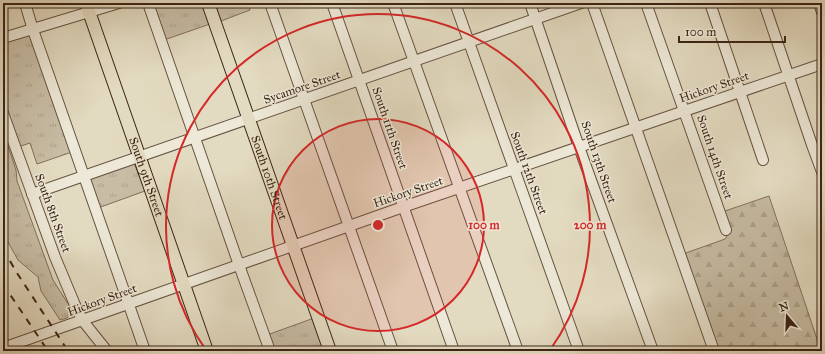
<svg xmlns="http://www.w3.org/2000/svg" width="825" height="354" font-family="'IM FELL Great Primer',serif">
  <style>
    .grass { fill: url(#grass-tufts); stroke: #82705d }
    .forest { fill: url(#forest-firs); stroke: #82705d }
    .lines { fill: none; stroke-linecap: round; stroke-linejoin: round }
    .minor-casing { stroke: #665241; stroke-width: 12 }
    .major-casing { stroke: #3c2416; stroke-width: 14 }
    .minor { stroke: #ede8d7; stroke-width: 10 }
    .major { stroke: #e3dbc1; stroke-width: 12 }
    .rail { stroke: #3c2416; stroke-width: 2; stroke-dasharray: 7 7; stroke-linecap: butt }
    .ring { fill: none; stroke: #d62828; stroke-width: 2 }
    .labels { text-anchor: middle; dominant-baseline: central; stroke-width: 3; stroke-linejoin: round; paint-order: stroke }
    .street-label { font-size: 12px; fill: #3c2416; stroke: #ede8d7 }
    .centre { fill: #d62828; stroke: #ede8d7; stroke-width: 2 }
    .ring-label { font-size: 12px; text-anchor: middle; font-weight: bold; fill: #d62828; stroke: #ede8d7; stroke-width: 3; stroke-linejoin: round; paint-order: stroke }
  </style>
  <defs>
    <pattern id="grass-tufts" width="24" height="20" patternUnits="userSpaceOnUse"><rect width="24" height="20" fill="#c7bca4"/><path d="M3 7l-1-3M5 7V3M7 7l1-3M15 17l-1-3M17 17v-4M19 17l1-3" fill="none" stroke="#aca18c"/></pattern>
    <pattern id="forest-firs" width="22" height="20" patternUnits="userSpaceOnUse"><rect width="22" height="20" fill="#c7bca4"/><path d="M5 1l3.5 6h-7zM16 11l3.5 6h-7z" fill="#aca18c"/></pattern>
  </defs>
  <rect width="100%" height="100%" fill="#e3dbc1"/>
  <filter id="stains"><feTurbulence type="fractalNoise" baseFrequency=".005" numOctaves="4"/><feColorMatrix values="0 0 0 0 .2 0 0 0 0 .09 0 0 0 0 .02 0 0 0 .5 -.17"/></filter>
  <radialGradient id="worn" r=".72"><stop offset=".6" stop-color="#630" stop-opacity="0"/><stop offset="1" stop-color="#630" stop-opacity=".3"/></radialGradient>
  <!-- grass -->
  <g class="grass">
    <polygon points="151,3 203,3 210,24 164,40"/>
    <polygon points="215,3 248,3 250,10 221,21"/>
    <polygon points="31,33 72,152 37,164 30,143 18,147 3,103 3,42"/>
    <polygon points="3,131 16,170 17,181 53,280 72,310 71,314 67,318 60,320 41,291 38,277 18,260 3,233"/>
    <polygon points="134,163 145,191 98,208 87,178"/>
    <polygon points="314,318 325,351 273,351 267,335"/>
  </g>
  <!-- forest -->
  <polygon class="forest" points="769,196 821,351 718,351 683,254 725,239 729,233 722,212"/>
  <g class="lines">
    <!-- minor casing -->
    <g class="minor-casing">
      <g id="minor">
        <polyline points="25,3 33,30 145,351"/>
        <polyline points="148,3 239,265 270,351"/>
        <polyline points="270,3 393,351"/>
        <polyline points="332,3 454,351"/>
        <polyline points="393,3 518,351"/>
        <polyline points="455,3 579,351"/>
        <polyline points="530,3 579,147 653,351"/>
        <polyline points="592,3 714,351"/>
        <polyline points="646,3 726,230"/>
        <polyline points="710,3 763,160"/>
        <polyline points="764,3 812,145 822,172"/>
        <polyline points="819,3 822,12"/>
        <polyline points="3,38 119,3"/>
        <polyline points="3,113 55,257 75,305 83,321 107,351"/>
        <polyline points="32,194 581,3"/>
        <polyline points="3,348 403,207 822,64"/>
      </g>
    </g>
    <!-- major casing -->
    <g class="major-casing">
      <g id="major">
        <path id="s1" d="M 86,3 L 207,351"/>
        <path id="s2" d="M 208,3 L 330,351"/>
      </g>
    </g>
    <!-- minor -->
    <use href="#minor" class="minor"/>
    <!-- major -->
    <use href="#major" class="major"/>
    <!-- rail -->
    <g class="rail">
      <polyline points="3,249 17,273 68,351"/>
      <polyline points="3,284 48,351"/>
    </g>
  </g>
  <!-- distance rings -->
  <circle cx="378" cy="225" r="106" fill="#d62828" fill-opacity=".12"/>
  <g class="ring">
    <circle cx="378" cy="225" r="106"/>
    <path d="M206 350A212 212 0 1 1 550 350"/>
  </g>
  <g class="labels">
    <!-- street labels -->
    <g class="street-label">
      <text transform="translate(302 87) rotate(-19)">Sycamore Street</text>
      <text transform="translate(714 87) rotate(-19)">Hickory Street</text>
      <text transform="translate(390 128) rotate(71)">South 11th Street</text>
      <text transform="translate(715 157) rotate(71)">South 14th Street</text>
      <text transform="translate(599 162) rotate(71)">South 13th Street</text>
      <text transform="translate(529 173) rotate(70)">South 12th Street</text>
      <text stroke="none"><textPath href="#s1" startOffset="184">South 9th Street</textPath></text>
      <text stroke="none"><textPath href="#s2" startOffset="185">South 10th Street</textPath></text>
      <text transform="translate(408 192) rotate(-19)">Hickory Street</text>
      <text transform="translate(53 213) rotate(70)">South 8th Street</text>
      <text transform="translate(102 300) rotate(-20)">Hickory Street</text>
    </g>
  </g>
  <circle cx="378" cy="225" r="6" class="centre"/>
  <g class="ring-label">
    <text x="484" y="229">100 m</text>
    <text x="590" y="229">200 m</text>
  </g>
  <!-- margin -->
  <rect width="825" height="354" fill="none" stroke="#e3dbc1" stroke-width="16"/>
  <rect x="4" y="4" width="817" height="346" fill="none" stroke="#3c2416" stroke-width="2"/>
  <rect x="8" y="8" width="809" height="338" fill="none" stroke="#3c2416"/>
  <!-- north arrow -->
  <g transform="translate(787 316) rotate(341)" stroke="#ede8d7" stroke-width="3" paint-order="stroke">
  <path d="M0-3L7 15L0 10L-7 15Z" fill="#3c2416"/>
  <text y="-6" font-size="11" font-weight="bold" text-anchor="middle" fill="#3c2416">N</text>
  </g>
  <!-- scale -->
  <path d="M679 36v6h106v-6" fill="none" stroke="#3c2416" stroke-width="2"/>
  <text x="685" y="36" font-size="12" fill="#3c2416" stroke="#ede8d7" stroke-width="3" paint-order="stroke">100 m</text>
  <rect width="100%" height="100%" filter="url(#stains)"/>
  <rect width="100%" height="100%" fill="url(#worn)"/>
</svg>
